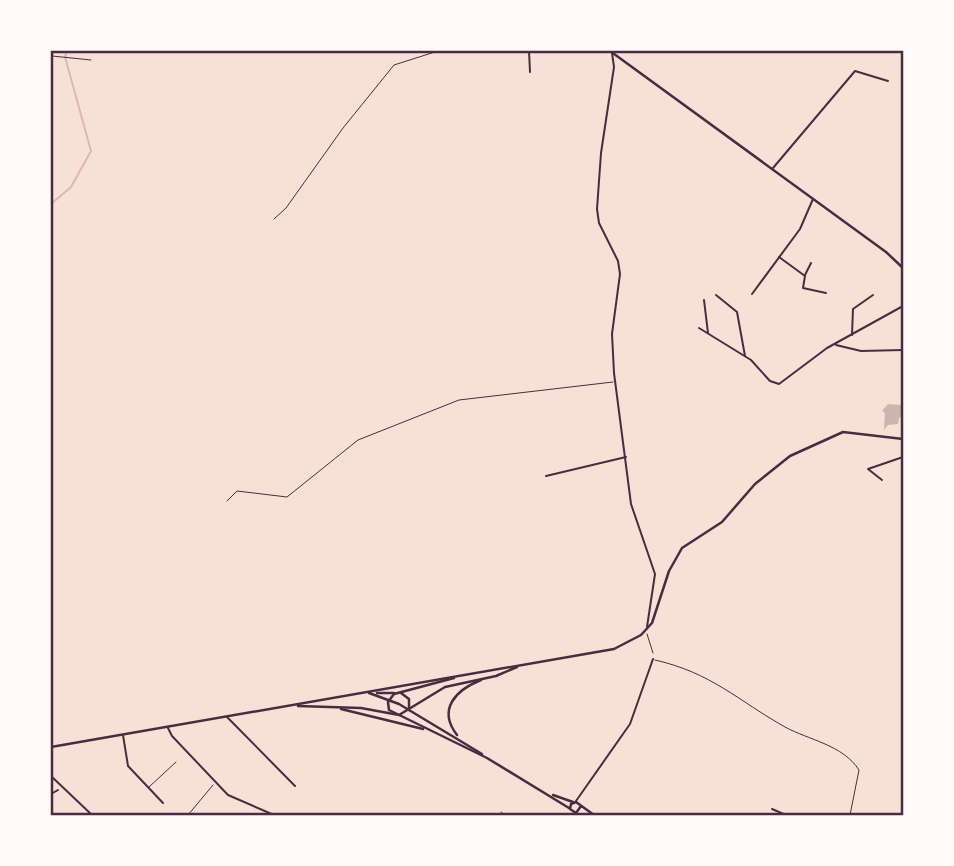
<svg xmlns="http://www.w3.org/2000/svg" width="954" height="866" font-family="'Exo 2',sans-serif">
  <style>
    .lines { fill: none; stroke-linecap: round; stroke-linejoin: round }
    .stream { stroke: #dcb8b0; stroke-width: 2 }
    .building { fill: #ccb4b1 }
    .path { stroke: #4a2c40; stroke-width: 1 }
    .service { stroke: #4a2c40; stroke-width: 1 }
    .minor { stroke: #4a2c40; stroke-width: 2 }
    .tertiary { stroke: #4a2c40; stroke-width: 2.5 }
    .secondary { stroke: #4a2c40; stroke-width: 2.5 }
    .neatline { fill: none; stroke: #4a2c40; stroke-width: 2.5 }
  </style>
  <rect width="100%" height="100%" fill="#f7e1d7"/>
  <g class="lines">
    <!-- stream -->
    <polyline class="stream" points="51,204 71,187 91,151 65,57 67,51"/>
  </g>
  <!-- building -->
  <polygon class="building" points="888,404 901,405 903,416 899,418 898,424 888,425 884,430 885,413 882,411"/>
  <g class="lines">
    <!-- path -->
    <polyline class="path" points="647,634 653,653"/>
    <!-- service -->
    <g class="service">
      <polyline points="52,56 91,60"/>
      <polyline points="274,219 286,208 343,128 394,65 438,51"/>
      <polyline points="227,501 237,491 287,497 358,440 459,400 613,382"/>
      <path d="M 655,660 C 712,673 737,700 785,727 C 809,740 843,745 859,770 L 850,815"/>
      <polyline points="149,787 176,762"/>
      <polyline points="501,812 505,815"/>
      <polyline points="188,815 213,785"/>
    </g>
    <!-- minor -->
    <g class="minor">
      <polyline points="529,51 530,72"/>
      <polyline points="612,53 614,67 601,153 597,209 599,223 618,261 620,274 612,334 614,373 631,504 655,574 647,627"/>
      <polyline points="773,168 855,71 888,81"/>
      <polyline points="779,257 805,276 803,288 826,293"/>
      <polyline points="805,275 811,263"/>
      <polyline points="752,294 800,229 813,199"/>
      <polyline points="716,295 737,312 745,356"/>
      <polyline points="704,300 708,333"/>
      <polyline points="699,328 751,360 770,381 779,384 827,348 903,306"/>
      <polyline points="852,335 853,309 873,295"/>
      <polyline points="836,345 861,351 903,350"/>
      <polyline points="546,476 626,457"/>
      <polyline points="882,480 868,469 903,457"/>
      <polyline points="227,717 295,786"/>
      <polyline points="168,728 172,736 228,795 274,815"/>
      <polyline points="123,735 128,766 163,803"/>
      <polyline points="51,776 92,815"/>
      <polyline points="51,794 58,790"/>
      <polyline points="576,801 630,724 653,659"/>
      <polyline points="772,809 786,815"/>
      <polyline points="51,813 53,815"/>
    </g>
    <!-- tertiary -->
    <g class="tertiary">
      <polyline points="454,678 394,694 388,702 389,710 487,758 569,808"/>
      <polyline points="369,693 399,704 482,754"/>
      <polyline points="377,693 394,693"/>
      <polyline points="401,693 409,699 409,710"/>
      <polyline points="341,709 423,729"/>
      <path d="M 457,735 C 437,709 456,690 481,680"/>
      <polyline points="553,795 573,802"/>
      <polyline points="581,806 576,813 570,809 571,804 576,802 594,815"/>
    </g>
    <!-- secondary -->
    <g class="secondary">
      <polyline points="610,51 886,252 903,268"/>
      <polyline points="298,706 361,708 399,715 445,687 496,676 517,667"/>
      <polyline points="51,747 614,649 641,635 652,623 669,571 682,548 722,522 755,484 790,456 843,432 903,439"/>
    </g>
  </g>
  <!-- border -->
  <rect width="954" height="866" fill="none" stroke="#fffaf5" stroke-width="105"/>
  <rect x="52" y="52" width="850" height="762" class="neatline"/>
</svg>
